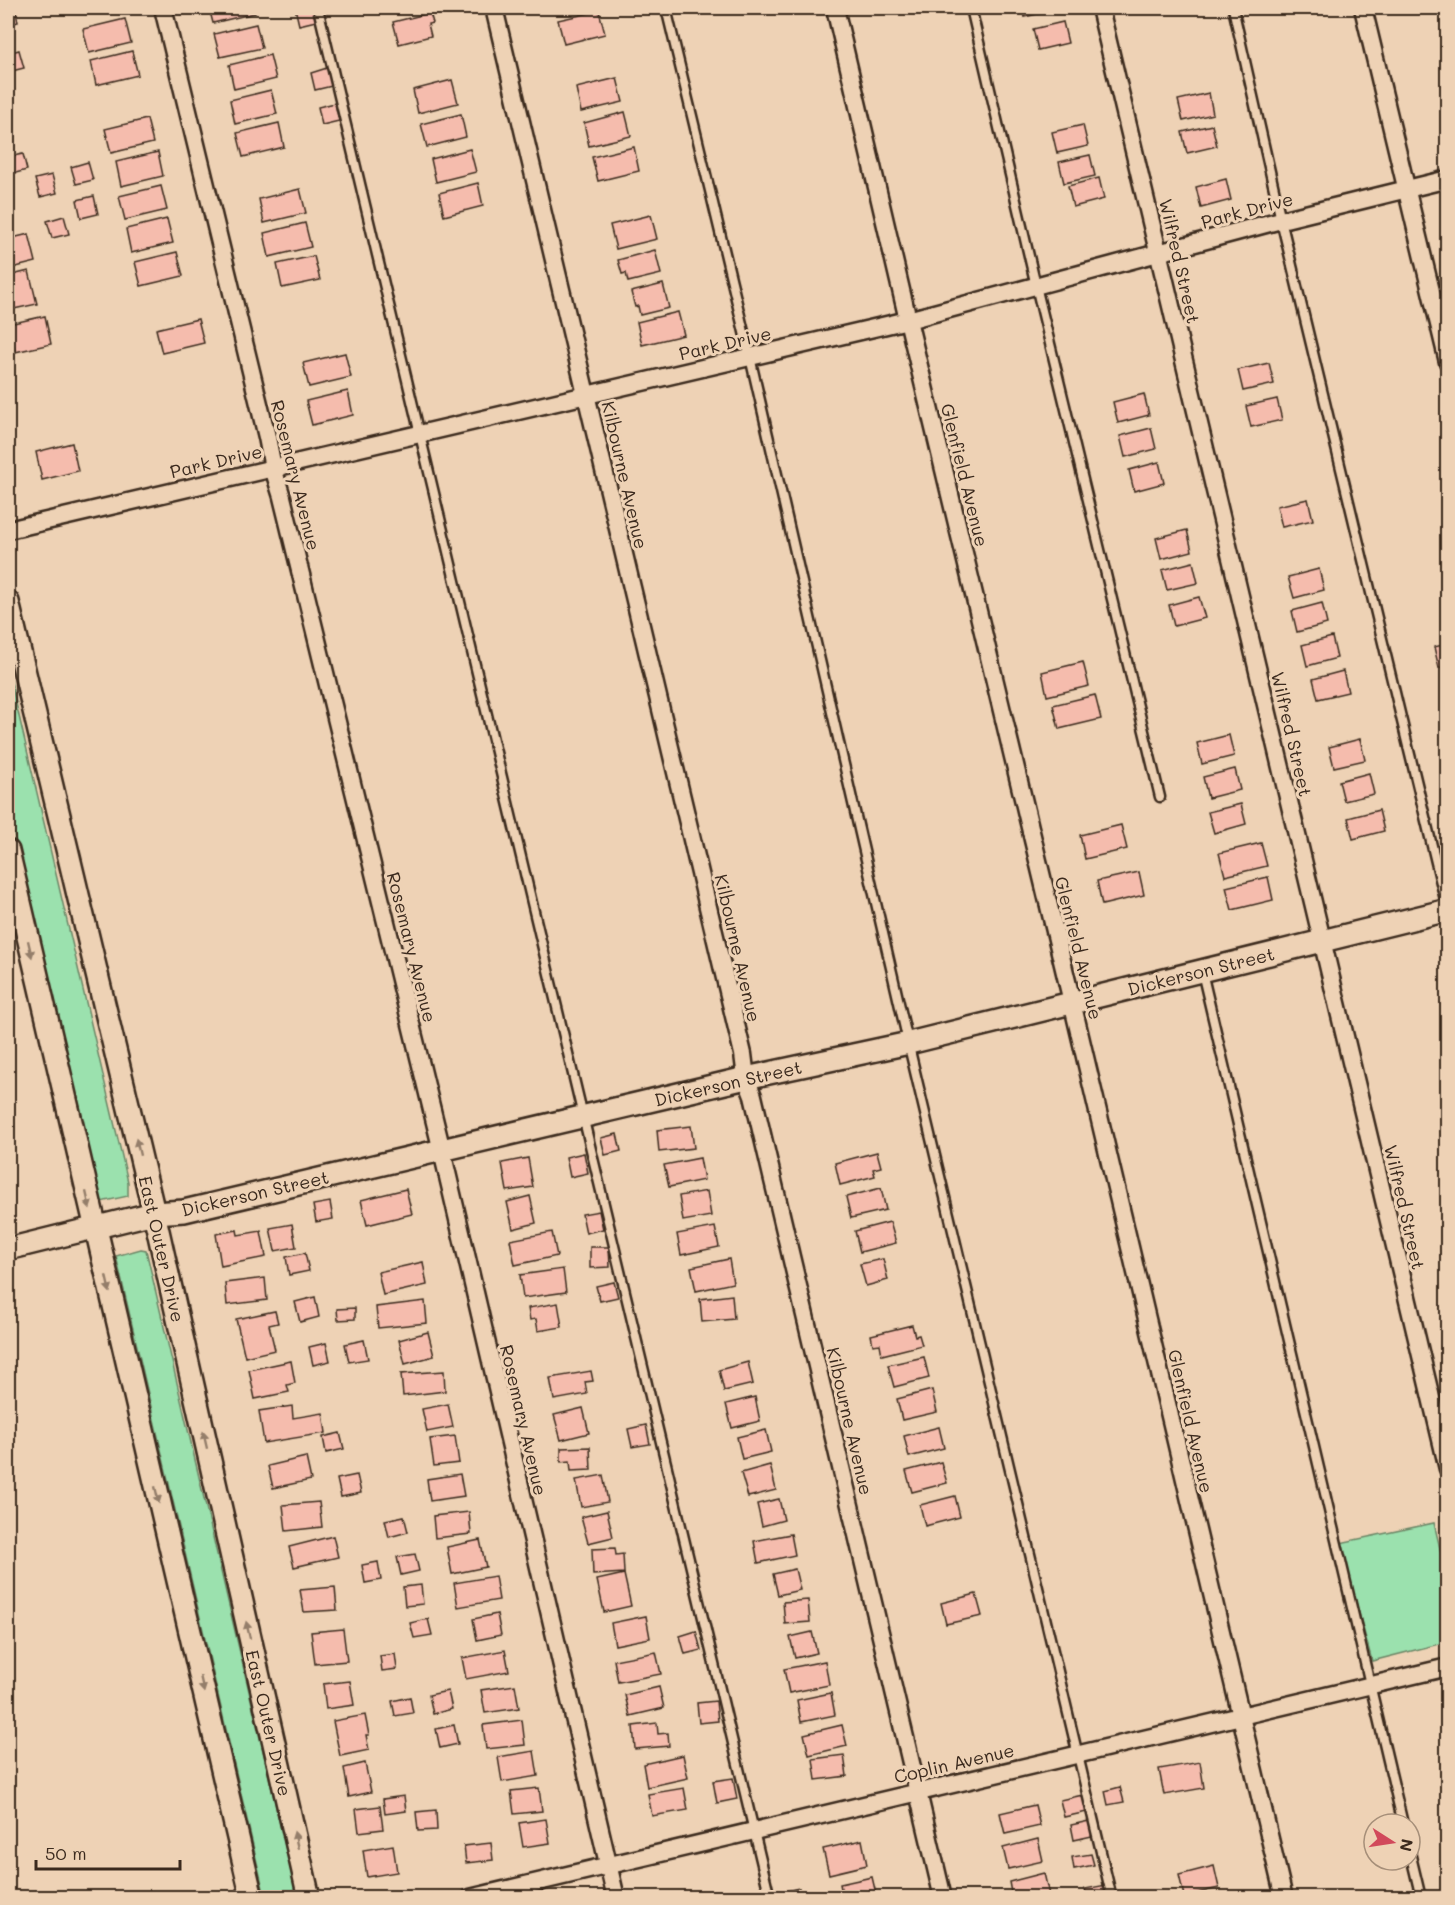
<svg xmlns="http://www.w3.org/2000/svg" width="1455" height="1905" font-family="Mali,sans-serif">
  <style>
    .green { fill: #9be1ae; stroke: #6b8666; stroke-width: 1.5 }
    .building { fill: #f5bcad; stroke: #3b2a1e; stroke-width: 1.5 }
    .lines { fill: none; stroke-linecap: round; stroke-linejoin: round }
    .service-casing { stroke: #3b2a1e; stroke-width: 13 }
    .minor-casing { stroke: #3b2a1e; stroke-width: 21 }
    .tertiary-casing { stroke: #3b2a1e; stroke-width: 26 }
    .service { stroke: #eed2b5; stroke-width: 8 }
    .minor { stroke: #eed2b5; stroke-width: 16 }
    .tertiary { stroke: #eed2b5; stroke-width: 21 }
    .oneway { fill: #947e6a }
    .labels { text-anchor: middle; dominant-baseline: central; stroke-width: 6; stroke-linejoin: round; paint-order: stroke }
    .street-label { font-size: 18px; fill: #3b2a1e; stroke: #eed2b5 }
  </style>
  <rect width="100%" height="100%" fill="#eed2b5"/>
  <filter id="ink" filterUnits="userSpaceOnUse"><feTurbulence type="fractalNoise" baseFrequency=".0167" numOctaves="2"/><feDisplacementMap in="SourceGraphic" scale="12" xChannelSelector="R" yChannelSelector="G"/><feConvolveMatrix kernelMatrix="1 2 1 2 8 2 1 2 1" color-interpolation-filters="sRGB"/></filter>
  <g filter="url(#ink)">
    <!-- green -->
    <g class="green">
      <polygon points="8,669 128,1182 128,1196 101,1202 97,1192 8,808"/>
      <polygon points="141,1249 146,1250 297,1897 265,1897 116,1256"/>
      <polygon points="1434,1523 1447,1578 1447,1642 1372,1661 1340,1543"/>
    </g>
    <!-- building -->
    <g class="building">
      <polygon points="8,8 15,8 18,22 8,25"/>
      <polygon points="209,8 253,8 255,13 213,23"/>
      <polygon points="295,8 312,8 316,21 299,25"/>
      <polygon points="1022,8 1055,8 1055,10 1024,17"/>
      <polygon points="599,11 605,34 564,44 558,20"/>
      <polygon points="430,13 433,23 428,24 431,36 399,44 393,22"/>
      <polygon points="125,19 131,43 89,53 83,29"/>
      <polygon points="1063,22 1068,43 1038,50 1033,29"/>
      <polygon points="256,24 262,48 220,57 214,34"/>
      <polygon points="19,50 24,68 8,72 8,53"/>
      <polygon points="132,51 138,75 96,85 91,61"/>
      <polygon points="270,55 276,79 234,89 229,65"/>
      <polygon points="327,68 332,86 315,90 311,73"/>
      <polygon points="617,78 623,102 581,112 576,88"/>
      <polygon points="452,80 458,103 418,113 413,90"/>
      <polygon points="271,90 277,114 235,124 230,100"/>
      <polygon points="1209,93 1213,114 1183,121 1178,100"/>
      <polygon points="335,103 339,121 322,125 318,107"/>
      <polygon points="625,112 631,136 589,146 584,123"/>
      <polygon points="461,114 466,137 427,147 421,124"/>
      <polygon points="147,119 153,143 111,153 105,129"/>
      <polygon points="279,123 284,147 243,157 237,133"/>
      <polygon points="1083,125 1088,146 1057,153 1052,132"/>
      <polygon points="1212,125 1217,146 1187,153 1182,132"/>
      <polygon points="634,147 639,171 598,181 592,157"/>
      <polygon points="470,149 476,172 436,182 431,159"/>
      <polygon points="158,152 163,176 121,186 116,162"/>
      <polygon points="23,154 27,170 8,175 8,157"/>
      <polygon points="1090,155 1095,176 1064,183 1059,162"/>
      <polygon points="88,162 93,180 76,184 71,167"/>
      <polygon points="52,175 57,193 40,197 35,179"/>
      <polygon points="1099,178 1104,199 1073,207 1068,186"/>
      <polygon points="1226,179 1231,200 1201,208 1196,187"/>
      <polygon points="478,183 483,206 444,216 439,193"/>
      <polygon points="161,186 167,210 125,220 119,196"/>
      <polygon points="300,189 306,213 264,223 259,199"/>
      <polygon points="8,194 15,226 8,228"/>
      <polygon points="94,196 98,214 81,218 77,200"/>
      <polygon points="651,215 657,239 616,249 610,225"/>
      <polygon points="64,216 69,234 52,238 47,221"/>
      <polygon points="167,219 173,243 131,253 126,229"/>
      <polygon points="305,223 311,247 269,257 264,233"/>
      <polygon points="29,234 36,262 8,269 8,239"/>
      <polygon points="655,250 661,274 628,282 626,273 622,274 618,260"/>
      <polygon points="177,252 183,276 141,286 135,262"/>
      <polygon points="314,256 320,280 282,288 277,264"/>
      <polygon points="29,271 37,304 9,310 8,276"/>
      <polygon points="663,284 669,308 640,315 638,306 635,307 631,292"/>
      <polygon points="678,312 684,335 642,345 637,322"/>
      <polygon points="45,316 51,344 15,352 9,324"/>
      <polygon points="198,319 204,343 162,353 156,329"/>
      <polygon points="345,353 351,377 309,387 303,363"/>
      <polygon points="1269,363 1274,384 1243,391 1238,370"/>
      <polygon points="348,391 353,415 312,425 306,401"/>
      <polygon points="1144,394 1149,415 1118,423 1113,402"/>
      <polygon points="1277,399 1282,420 1251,427 1246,406"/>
      <polygon points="1151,428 1156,449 1125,457 1120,436"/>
      <polygon points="72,443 78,471 42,480 36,452"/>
      <polygon points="1159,462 1164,483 1134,491 1129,470"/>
      <polygon points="1308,499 1313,520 1282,527 1277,506"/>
      <polygon points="1187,530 1192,551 1161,559 1156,538"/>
      <polygon points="1193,562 1198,583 1167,590 1162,570"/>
      <polygon points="1319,569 1324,590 1294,598 1288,577"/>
      <polygon points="1199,597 1205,618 1174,626 1169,605"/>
      <polygon points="1322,603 1327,624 1297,632 1292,611"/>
      <polygon points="1332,637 1337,658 1307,666 1302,645"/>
      <polygon points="1448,644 1448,666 1439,668 1434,647"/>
      <polygon points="1083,662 1089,686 1047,696 1042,672"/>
      <polygon points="1343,671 1348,692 1318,699 1313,679"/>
      <polygon points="1095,695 1101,719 1059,729 1053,705"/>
      <polygon points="1229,735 1234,756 1202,764 1197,743"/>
      <polygon points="1360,739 1365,760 1334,767 1329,747"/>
      <polygon points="1235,769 1240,790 1208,798 1203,777"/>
      <polygon points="1369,773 1374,794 1344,801 1339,781"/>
      <polygon points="1241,804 1246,824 1214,833 1208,812"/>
      <polygon points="1379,810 1384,831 1353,839 1348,818"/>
      <polygon points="1121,825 1127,849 1085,859 1080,835"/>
      <polygon points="1261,843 1267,866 1225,876 1219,853"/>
      <polygon points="1139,872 1144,895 1102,905 1097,881"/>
      <polygon points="1268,877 1273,900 1232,910 1226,887"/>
      <polygon points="691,1126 694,1148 659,1152 657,1130"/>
      <polygon points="617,1134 621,1151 605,1155 601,1138"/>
      <polygon points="877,1152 881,1167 873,1169 875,1176 840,1185 835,1163"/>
      <polygon points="584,1153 588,1173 570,1177 566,1157"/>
      <polygon points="528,1158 533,1187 507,1191 502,1163"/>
      <polygon points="700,1158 704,1180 669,1187 664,1165"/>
      <polygon points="881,1188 886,1210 851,1218 846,1197"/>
      <polygon points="406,1189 412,1214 367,1225 361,1200"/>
      <polygon points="707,1191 711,1216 683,1221 679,1196"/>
      <polygon points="530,1196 536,1223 513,1229 507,1202"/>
      <polygon points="330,1202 333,1219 316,1222 313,1205"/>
      <polygon points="599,1211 603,1229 586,1233 582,1214"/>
      <polygon points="890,1222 896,1243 860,1252 855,1231"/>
      <polygon points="292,1224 296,1247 275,1251 270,1228"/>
      <polygon points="715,1227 719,1247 681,1255 677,1234"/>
      <polygon points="237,1230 238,1235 261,1231 266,1257 221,1266 216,1234"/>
      <polygon points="552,1232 557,1256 515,1265 510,1240"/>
      <polygon points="590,1247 609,1247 610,1267 590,1268"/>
      <polygon points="305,1253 309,1271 289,1275 286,1257"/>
      <polygon points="729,1259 733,1283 696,1291 691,1267"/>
      <polygon points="883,1259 888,1280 866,1286 860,1264"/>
      <polygon points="423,1262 427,1285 383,1295 378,1272"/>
      <polygon points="563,1269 566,1292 523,1298 520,1275"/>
      <polygon points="265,1278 267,1300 227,1305 225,1283"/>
      <polygon points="614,1282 618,1297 600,1301 596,1286"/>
      <polygon points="732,1295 734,1319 702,1322 700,1299"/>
      <polygon points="315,1297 319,1317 300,1322 295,1302"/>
      <polygon points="425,1301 427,1323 378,1328 376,1307"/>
      <polygon points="558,1303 562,1327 538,1331 536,1319 530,1320 528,1308"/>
      <polygon points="355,1308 355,1319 338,1320 337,1309"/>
      <polygon points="275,1311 278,1323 269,1325 275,1350 245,1357 236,1319"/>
      <polygon points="912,1325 915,1336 919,1335 922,1345 882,1355 880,1344 873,1345 871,1335"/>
      <polygon points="428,1332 434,1356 405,1364 399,1340"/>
      <polygon points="364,1340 368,1359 349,1362 345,1344"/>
      <polygon points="326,1343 330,1361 313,1365 309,1347"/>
      <polygon points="924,1357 929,1378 894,1387 888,1365"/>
      <polygon points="291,1361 295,1383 287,1385 289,1392 255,1399 249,1370"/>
      <polygon points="748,1362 753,1384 724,1391 719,1370"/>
      <polygon points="444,1371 445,1391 403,1396 401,1374"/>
      <polygon points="591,1371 593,1381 585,1382 587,1394 554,1400 550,1378"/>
      <polygon points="932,1390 937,1412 902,1420 897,1399"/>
      <polygon points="755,1397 760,1421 732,1428 726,1404"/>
      <polygon points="448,1404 453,1427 427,1432 422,1409"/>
      <polygon points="292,1406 293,1418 323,1413 326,1433 264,1443 259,1411"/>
      <polygon points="583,1408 589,1433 561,1440 554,1415"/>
      <polygon points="646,1425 650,1444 632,1447 628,1429"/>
      <polygon points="939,1427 944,1448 909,1457 904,1436"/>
      <polygon points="766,1430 771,1452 742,1459 737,1437"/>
      <polygon points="340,1433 344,1449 326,1453 323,1437"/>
      <polygon points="455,1436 459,1463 434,1466 430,1439"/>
      <polygon points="590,1447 591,1470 571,1471 570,1461 561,1462 561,1448"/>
      <polygon points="306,1457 311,1480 273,1488 268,1466"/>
      <polygon points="941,1462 947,1483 912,1492 906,1471"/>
      <polygon points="770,1465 776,1490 748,1497 741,1473"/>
      <polygon points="460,1474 464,1496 430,1501 427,1479"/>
      <polygon points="357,1475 361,1493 341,1497 337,1479"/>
      <polygon points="603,1475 608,1502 581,1507 576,1480"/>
      <polygon points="955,1496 960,1517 925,1526 920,1505"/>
      <polygon points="779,1499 784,1520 762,1526 757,1504"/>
      <polygon points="319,1502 322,1527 286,1531 283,1505"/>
      <polygon points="607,1511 613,1537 588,1543 581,1517"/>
      <polygon points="469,1512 471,1534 435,1538 433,1516"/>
      <polygon points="404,1516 408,1532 389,1537 385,1520"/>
      <polygon points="791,1534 795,1555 758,1563 754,1541"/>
      <polygon points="333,1536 338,1557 294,1567 289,1547"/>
      <polygon points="480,1540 486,1567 452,1574 447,1547"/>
      <polygon points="615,1548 616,1555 623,1554 624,1573 593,1575 592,1549"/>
      <polygon points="415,1554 419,1571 401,1575 397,1557"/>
      <polygon points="378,1562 381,1580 365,1583 362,1565"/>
      <polygon points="795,1569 800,1590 778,1595 773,1574"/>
      <polygon points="624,1574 631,1606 604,1612 597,1580"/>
      <polygon points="495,1576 499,1600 458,1607 454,1583"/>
      <polygon points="421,1585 423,1604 405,1606 403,1587"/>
      <polygon points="335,1587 337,1610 304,1612 300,1590"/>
      <polygon points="976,1594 982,1616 946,1624 941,1603"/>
      <polygon points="808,1600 810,1622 785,1624 783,1602"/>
      <polygon points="497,1614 501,1635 477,1640 473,1619"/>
      <polygon points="646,1616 650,1638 615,1645 611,1623"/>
      <polygon points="428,1619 432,1635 414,1638 410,1623"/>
      <polygon points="343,1629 347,1661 315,1664 311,1632"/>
      <polygon points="696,1631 701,1650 685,1654 680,1636"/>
      <polygon points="812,1632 817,1653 795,1658 790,1637"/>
      <polygon points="505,1650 509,1671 466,1679 462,1658"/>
      <polygon points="656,1652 661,1674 618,1682 614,1660"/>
      <polygon points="395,1654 397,1669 382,1671 380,1656"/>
      <polygon points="825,1661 829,1685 789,1693 784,1669"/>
      <polygon points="350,1681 354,1705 326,1709 323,1684"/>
      <polygon points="515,1685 519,1708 485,1713 481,1690"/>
      <polygon points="659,1687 664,1708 630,1716 625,1695"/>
      <polygon points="448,1691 452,1709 433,1714 429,1695"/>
      <polygon points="831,1693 835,1715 801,1722 797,1700"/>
      <polygon points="410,1697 413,1713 395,1716 392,1701"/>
      <polygon points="716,1701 718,1721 699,1723 697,1703"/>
      <polygon points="365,1715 369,1735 366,1735 369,1750 340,1756 333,1721"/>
      <polygon points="522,1720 525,1745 486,1749 483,1725"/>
      <polygon points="657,1723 658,1734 668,1733 669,1746 635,1749 633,1726"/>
      <polygon points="454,1725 458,1744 440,1748 436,1729"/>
      <polygon points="842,1725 847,1746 809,1755 804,1734"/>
      <polygon points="534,1751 538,1776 502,1782 498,1757"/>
      <polygon points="683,1755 688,1778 647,1787 643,1764"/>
      <polygon points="844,1755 847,1776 816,1780 813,1759"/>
      <polygon points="1200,1762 1204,1788 1164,1795 1159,1769"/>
      <polygon points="365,1763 371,1792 349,1797 344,1768"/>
      <polygon points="733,1778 737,1799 717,1803 713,1781"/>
      <polygon points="1120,1787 1124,1802 1108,1805 1105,1791"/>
      <polygon points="539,1788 542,1811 514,1814 511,1791"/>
      <polygon points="684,1788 688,1810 652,1816 648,1794"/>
      <polygon points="1083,1795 1087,1812 1064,1817 1060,1800"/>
      <polygon points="404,1796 406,1811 385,1814 383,1799"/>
      <polygon points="1035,1805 1040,1826 1005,1834 1000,1813"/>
      <polygon points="380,1806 383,1829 359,1832 356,1809"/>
      <polygon points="436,1810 437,1830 418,1831 416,1812"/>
      <polygon points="546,1819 550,1843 523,1847 519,1823"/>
      <polygon points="1089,1821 1092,1836 1074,1840 1071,1825"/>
      <polygon points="1038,1839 1043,1861 1008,1869 1003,1848"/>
      <polygon points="862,1840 867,1865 829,1874 823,1849"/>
      <polygon points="491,1843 493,1860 466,1863 464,1846"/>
      <polygon points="393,1845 397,1872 367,1877 363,1850"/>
      <polygon points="1091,1854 1094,1865 1074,1869 1072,1857"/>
      <polygon points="1214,1866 1219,1888 1184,1896 1179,1875"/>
      <polygon points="1044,1873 1049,1895 1037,1898 1012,1898 1009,1882"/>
      <polygon points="872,1877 877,1898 843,1898 840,1884"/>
      <polygon points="1106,1885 1109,1898 1087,1898 1085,1889"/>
      <polygon points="799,1888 801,1898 778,1898 778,1893"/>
    </g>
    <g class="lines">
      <!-- service casing -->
      <g class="service-casing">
        <g id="service">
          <polyline points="318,8 770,1898"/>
          <polyline points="666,8 750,357 912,1059 1112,1898"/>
          <polyline points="971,8 1036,286 1160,797"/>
          <polyline points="1233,8 1281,220 1447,908"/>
          <polyline points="1202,972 1403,1824"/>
          <polyline points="1410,1852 1421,1898"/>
        </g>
      </g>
      <!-- minor casing -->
      <g class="minor-casing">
        <g id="minor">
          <polyline points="163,8 267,437 273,468 282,497 442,1151 616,1898"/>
          <polyline points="494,8 743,1054 746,1078 753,1096 943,1898"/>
          <polyline points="835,8 908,320 1072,1002 1284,1898"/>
          <polyline points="1100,8 1448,1469"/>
          <polyline points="1363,8 1448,362"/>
          <polyline points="8,530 908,320 1281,220 1448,179"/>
          <polyline points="470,1898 1448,1667"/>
        </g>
      </g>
      <!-- tertiary casing -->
      <g class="tertiary-casing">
        <g id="tertiary">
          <polyline points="8,602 154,1213 309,1898"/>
          <polyline points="8,851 252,1898"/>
          <polyline points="8,1249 154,1213 184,1211 746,1078 909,1043 1448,910"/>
        </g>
      </g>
      <!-- service -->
      <use href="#service" class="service"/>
      <!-- minor -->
      <use href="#minor" class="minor"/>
      <!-- tertiary -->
      <use href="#tertiary" class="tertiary"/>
    </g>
    <!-- one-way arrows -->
    <defs><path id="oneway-solid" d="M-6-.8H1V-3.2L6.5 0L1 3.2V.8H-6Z" transform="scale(1.5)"/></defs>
    <g class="oneway">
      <use href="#oneway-solid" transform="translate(30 949) rotate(77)"/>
      <use href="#oneway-solid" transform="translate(138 1147) rotate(-103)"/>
      <use href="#oneway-solid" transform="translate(88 1200) rotate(77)"/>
      <use href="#oneway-solid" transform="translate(108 1284) rotate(77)"/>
      <use href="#oneway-solid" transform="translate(205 1440) rotate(-103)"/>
      <use href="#oneway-solid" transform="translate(157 1495) rotate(77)"/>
      <use href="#oneway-solid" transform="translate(248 1630) rotate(-103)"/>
      <use href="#oneway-solid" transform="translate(202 1684) rotate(77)"/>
      <use href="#oneway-solid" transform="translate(296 1840) rotate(-103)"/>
    </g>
  </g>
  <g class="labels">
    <!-- street labels -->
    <g class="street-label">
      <text transform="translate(1247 210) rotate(-15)">Park Drive</text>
      <text transform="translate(1180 261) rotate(77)">Wilfred Street</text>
      <text transform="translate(725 343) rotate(-13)">Park Drive</text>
      <text transform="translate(216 461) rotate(-13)">Park Drive</text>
      <text transform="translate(296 475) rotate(76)">Rosemary Avenue</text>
      <text transform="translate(625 475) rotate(77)">Kilbourne Avenue</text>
      <text transform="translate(965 475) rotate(76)">Glenfield Avenue</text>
      <text transform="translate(1292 734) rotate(77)">Wilfred Street</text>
      <text transform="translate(412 947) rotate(76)">Rosemary Avenue</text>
      <text transform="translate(738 948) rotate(77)">Kilbourne Avenue</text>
      <text transform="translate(1079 948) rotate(76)">Glenfield Avenue</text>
      <text transform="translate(1201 971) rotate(-14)">Dickerson Street</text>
      <text transform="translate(728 1083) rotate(-13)">Dickerson Street</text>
      <text transform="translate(255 1193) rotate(-13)">Dickerson Street</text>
      <text transform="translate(1405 1207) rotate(77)">Wilfred Street</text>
      <text transform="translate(162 1249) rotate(77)">East Outer Drive</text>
      <text transform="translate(524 1420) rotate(77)">Rosemary Avenue</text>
      <text transform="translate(850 1421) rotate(77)">Kilbourne Avenue</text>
      <text transform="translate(1191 1421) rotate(77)">Glenfield Avenue</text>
      <text transform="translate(269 1723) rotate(77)">East Outer Drive</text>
      <text transform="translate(954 1763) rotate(-13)">Coplin Avenue</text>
    </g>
  </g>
  <!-- margin -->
  <rect width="1455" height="1905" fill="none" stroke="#eed2b5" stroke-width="30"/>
  <rect x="15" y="15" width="1425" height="1875" fill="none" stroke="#3b2a1e" stroke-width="2" filter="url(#ink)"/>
  <!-- north arrow -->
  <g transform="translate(1392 1842) rotate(102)"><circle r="28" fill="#eed2b5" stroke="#a68f79" stroke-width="1.5"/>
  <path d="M0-4.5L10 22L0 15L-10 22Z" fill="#d1495b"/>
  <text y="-9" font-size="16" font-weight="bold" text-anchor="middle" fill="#3b2a1e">N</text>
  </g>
  <!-- scale -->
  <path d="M36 1860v9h144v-9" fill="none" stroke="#3b2a1e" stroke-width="3"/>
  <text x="45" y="1860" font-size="18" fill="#3b2a1e" stroke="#eed2b5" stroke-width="4.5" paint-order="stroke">50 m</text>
</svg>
